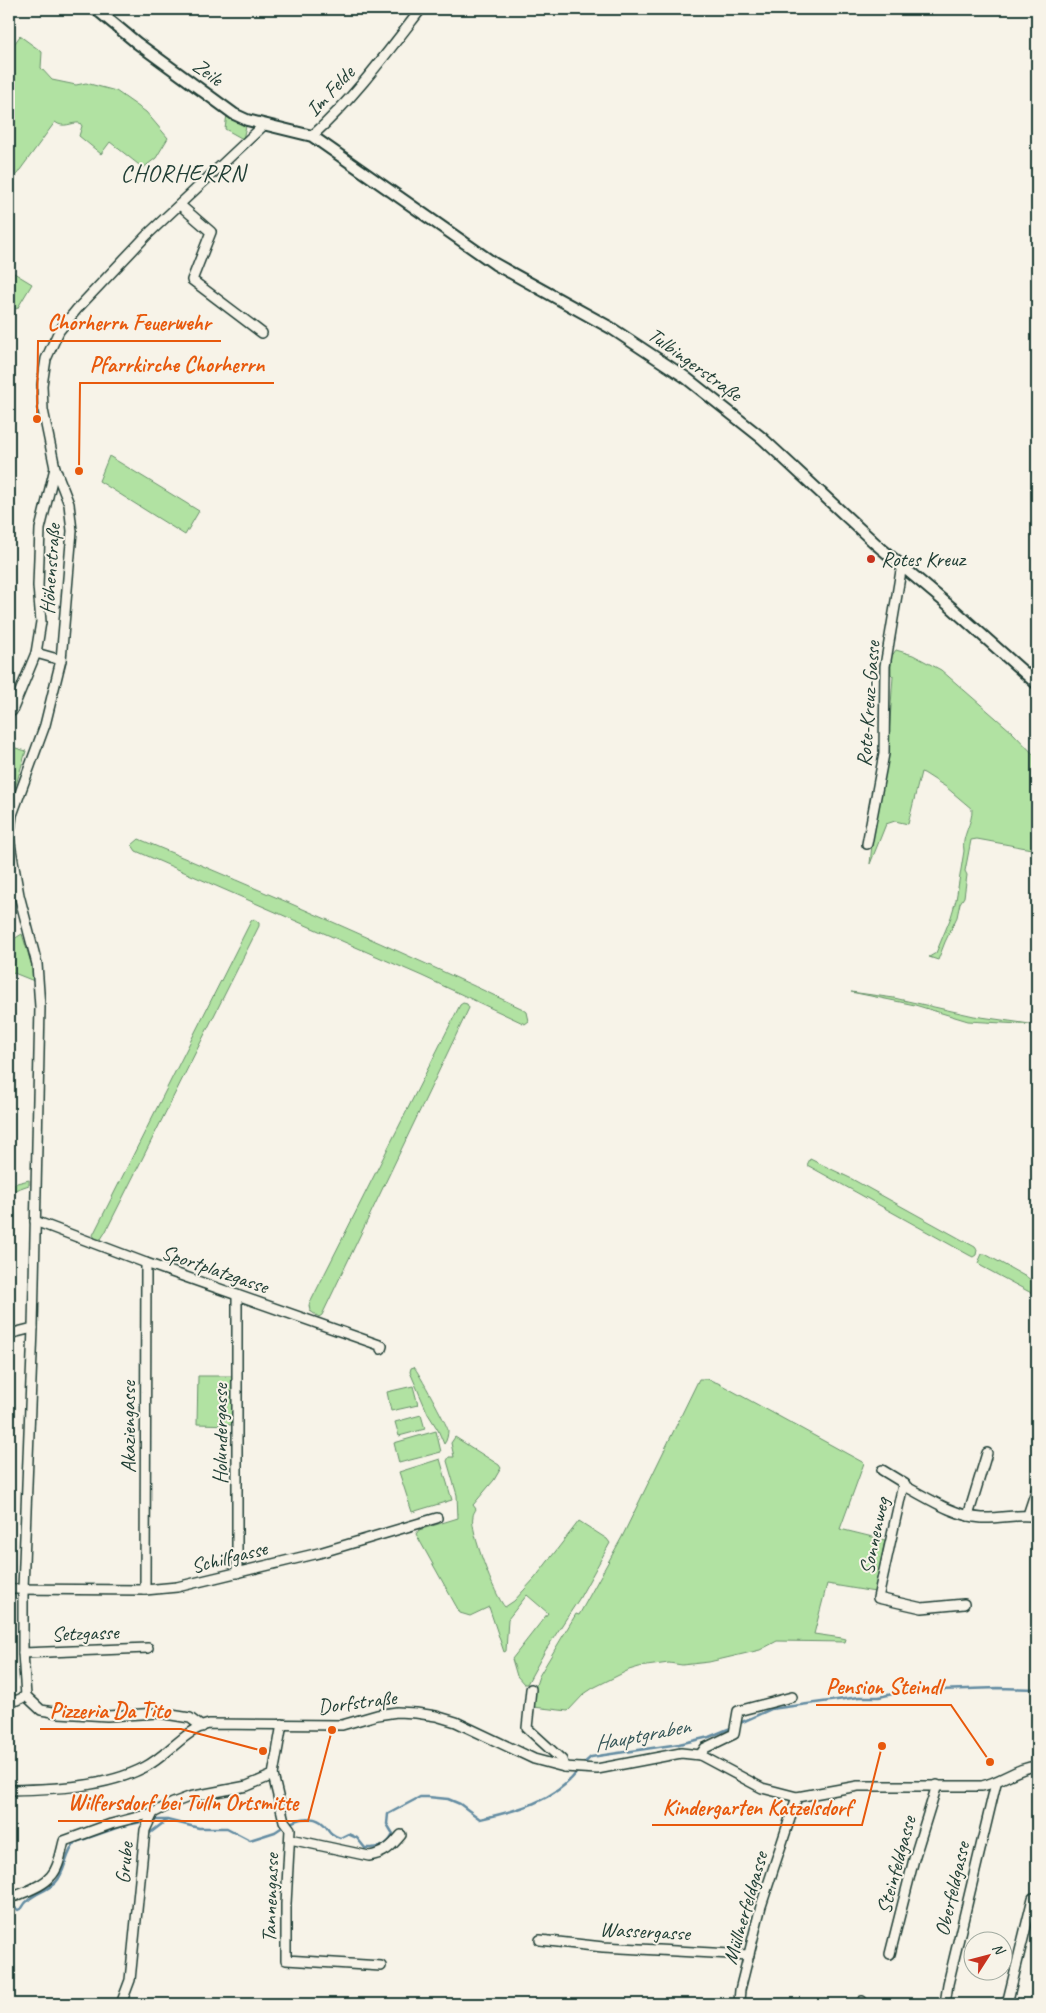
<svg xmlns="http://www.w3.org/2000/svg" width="1046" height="2013" font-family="Caveat,sans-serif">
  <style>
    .green { fill: #b1e2a2; stroke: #68906b }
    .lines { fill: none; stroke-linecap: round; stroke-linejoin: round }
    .stream { stroke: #638ca2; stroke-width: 2.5 }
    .minor-casing { stroke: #1f3d34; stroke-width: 12 }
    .major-casing { stroke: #1f3d34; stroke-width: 14 }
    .minor { stroke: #f7f3e8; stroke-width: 9 }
    .major { stroke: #f7f3e8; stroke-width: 10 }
    .poi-dot { fill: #c8321e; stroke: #f7f3e8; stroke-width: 2 }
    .labels { text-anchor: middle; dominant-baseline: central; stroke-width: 4; stroke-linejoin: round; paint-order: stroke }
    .street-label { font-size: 21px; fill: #1f3d34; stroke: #f7f3e8 }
    .poi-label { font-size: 21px; fill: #1f3d34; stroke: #f7f3e8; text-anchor: start }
    .water-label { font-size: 22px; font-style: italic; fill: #365759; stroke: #f7f3e8 }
    .quarter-label { font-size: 24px; letter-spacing: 1px; fill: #1f3d34; stroke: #f7f3e8 }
    .leader { fill: none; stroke: #e8590c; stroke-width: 2 }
    .callout-dot { fill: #e8590c; stroke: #f7f3e8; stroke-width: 2 }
    .callout-label { font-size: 22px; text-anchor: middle; font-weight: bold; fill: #e8590c; stroke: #f7f3e8; stroke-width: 4; stroke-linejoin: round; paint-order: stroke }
  </style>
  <rect width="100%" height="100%" fill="#f7f3e8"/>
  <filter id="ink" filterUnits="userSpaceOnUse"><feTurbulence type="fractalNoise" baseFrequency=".02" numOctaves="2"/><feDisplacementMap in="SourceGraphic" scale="10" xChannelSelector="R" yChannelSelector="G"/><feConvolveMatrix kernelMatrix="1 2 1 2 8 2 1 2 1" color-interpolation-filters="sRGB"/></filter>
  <g filter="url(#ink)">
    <!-- green -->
    <g class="green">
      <path d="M 20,36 L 42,52 L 41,68 L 52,80 L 76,85 L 86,83 L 116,91 L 146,112 L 168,138 L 156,158 L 143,168 L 110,142 L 101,154 L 79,136 L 82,126 L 80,123 C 71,122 64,129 55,122 L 9,185 L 9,51 Z"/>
      <polygon points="227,114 246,126 243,139 225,129"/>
      <polygon points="9,270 32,284 17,309 9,305"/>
      <polygon points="109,456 199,511 185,535 99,481"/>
      <path d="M 896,650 L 913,655 L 941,670 L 1012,732 L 1037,758 L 1037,850 L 977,839 L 971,840 L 965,871 L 967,875 L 964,897 L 960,903 L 957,917 L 945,942 L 938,960 L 929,957 L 936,953 L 951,917 L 956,900 L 964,851 C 961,836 973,823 972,809 L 946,787 L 924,773 L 921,772 L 908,824 L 895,821 L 886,824 L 870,864 L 873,835 L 888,750 L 893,676 L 891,674 L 891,657 Z"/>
      <polygon points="9,746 26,751 9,808"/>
      <path d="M 139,839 C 268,893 397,949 523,1009 L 527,1012 L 529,1021 L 525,1024 L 422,976 L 136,851 L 132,845 Z"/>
      <polygon points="254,919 259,923 259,926 106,1231 101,1239 96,1240 93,1235 251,921"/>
      <polygon points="22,934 34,972 34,981 9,971 9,942"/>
      <polygon points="851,992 894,998 974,1016 1037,1025 968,1021 915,1005"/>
      <polygon points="463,1003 467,1004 469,1008 322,1315 319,1317 310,1311 309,1305 460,1005"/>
      <polygon points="810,1159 850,1178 975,1247 977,1250 976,1255 973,1257 969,1255 807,1165"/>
      <polygon points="29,1180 29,1185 9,1192 9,1185"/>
      <polygon points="982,1254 985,1254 1037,1283 1037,1296 981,1266 978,1263"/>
      <path d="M 414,1367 C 418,1371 447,1425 448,1430 C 448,1434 447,1441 444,1444 L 438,1430 L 428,1414 L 410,1372 L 411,1368 Z"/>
      <polygon points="198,1376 233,1376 233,1425 197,1424"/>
      <polygon points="699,1379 707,1379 718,1383 864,1463 840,1529 885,1540 875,1592 827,1584 814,1634 842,1638 846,1639 845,1642 777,1641 760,1650 709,1662 682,1665 669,1663 639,1667 629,1670 593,1688 584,1694 568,1711 533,1707 536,1685 539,1676 573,1619 576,1614 579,1615 622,1537"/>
      <polygon points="413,1386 418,1405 391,1411 387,1392"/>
      <polygon points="421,1415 425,1429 399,1436 395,1422"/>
      <polygon points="436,1431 441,1452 399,1463 394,1443"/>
      <path d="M 455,1437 L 499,1465 L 501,1468 L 494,1480 L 473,1505 L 476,1509 C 475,1511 473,1514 473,1516 C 469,1529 495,1597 505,1607 L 514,1601 L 535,1578 L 579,1521 L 607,1539 L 610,1543 L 579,1599 L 545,1651 L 527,1684 L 524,1684 L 517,1676 L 512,1659 L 548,1613 L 527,1595 L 508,1619 L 506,1651 L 504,1652 L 489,1607 L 470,1616 L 460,1613 L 416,1534 L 419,1530 L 458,1518 L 457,1495 L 447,1461 L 449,1457 L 454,1457 L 451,1443 Z"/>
      <polygon points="440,1459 452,1500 412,1512 399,1472"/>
    </g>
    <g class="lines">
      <!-- stream -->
      <g class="stream">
        <polyline points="738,1724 771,1709 859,1697 879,1697 906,1691 998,1688 1037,1689"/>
        <polyline points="581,1766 591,1757 679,1744 709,1737 733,1727"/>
        <polyline points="152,1820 167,1820 199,1828 227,1828 250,1840 275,1832 284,1826"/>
        <path d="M 289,1824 C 298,1818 312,1816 321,1822 C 330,1828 326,1833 340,1838 L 348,1834 L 357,1838 L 365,1848 C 378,1848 388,1847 393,1834 L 387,1824 L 388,1814 L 420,1797 L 428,1797 L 448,1799 L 460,1804 L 480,1819 C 516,1811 555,1801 578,1771"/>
        <polyline points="150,1833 167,1820"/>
        <path d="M 9,1904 L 18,1910 L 22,1908 C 29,1894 45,1893 56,1882 C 66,1871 65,1853 76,1842 L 122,1826 L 146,1821"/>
      </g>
      <!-- minor casing -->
      <g class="minor-casing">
        <g id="minor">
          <path d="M 312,136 C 353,99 387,53 421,9"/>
          <polyline points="180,205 211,232 192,280 262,333"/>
          <polyline points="36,653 61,660"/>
          <polyline points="12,711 36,653 41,622 38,586 40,529 55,468"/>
          <polyline points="867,844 884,754 885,666 902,565"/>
          <polyline points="35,1221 146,1263 382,1346 381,1349"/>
          <polyline points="9,1334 33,1328"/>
          <path d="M 882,1470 L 905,1484 L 903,1485 C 928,1498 954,1516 982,1518 C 1001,1519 1019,1513 1037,1517"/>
          <polyline points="903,1485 878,1598 922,1608 964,1604"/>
          <polyline points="1028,1515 1037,1488"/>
          <polyline points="968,1516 987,1453"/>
          <polyline points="237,1573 237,1295"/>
          <polyline points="9,1589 145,1590 177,1587 319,1553 437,1518"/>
          <polyline points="145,1590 146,1263"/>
          <polyline points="23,1653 148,1648"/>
          <polyline points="531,1689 527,1728 562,1760 564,1767"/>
          <polyline points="9,1701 18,1700 26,1696"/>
          <polyline points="202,1727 190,1718 159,1713 107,1716 59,1713 41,1710 26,1696 23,1653 23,1589 33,1328 40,1007 37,964 19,895 9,838 12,815 45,725 61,660 72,531 69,504 55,468 43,410 42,385 46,359 59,331 77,309 147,235 264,125"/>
          <polyline points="700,1755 705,1748 734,1734 738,1711 792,1697"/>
          <polyline points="273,1775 284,1821 290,1829 286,1904 286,1960 381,1966"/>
          <path d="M 9,1790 C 53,1789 105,1788 145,1767 C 167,1756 185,1730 209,1724 L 342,1725 L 377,1715 L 397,1712 L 416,1713 L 436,1716 L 456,1722 L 534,1759 L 564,1767 L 597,1769 L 681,1753 L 700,1755 L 762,1788 L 797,1797 L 858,1786 L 982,1786 C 1001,1782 1018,1767 1037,1766"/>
          <path d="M 290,1839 L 369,1856 C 384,1854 392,1846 401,1835"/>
          <path d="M 9,1891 L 16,1896 C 27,1891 43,1886 51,1876 C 59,1868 61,1852 64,1841 L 111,1824 L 153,1813"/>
          <polyline points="540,1940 603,1947 749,1955"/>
          <polyline points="890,1954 914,1859 937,1785"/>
          <polyline points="739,2001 740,1990 761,1906 797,1797"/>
          <polyline points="121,2004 130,1980 145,1830 153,1813 173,1803 189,1797 247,1786 273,1775 282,1724"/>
          <polyline points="861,2004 862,2001"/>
          <polyline points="945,2004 948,1984 996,1783"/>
          <polyline points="1007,2004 1033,1898 1037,1899"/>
        </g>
      </g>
      <!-- major casing -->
      <g class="major-casing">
        <polyline id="major" points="96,9 137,43 234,114 247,120 312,136 495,264 611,328 685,377 762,438 877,545 952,608 1037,684"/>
      </g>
      <!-- minor -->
      <use href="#minor" class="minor"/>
      <!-- major -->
      <use href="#major" class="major"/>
    </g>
  </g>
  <!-- markers -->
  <circle class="poi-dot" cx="871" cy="559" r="5"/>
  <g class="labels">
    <!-- street labels -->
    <g class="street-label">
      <text transform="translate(208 72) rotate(36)">Zeile</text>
      <text transform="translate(330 91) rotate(-47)">Im Felde</text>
      <text transform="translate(695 364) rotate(36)">Tulbingerstraße</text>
      <text transform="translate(50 569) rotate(-86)">Höhenstraße</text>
      <text transform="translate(868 704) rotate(-86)">Rote-Kreuz-Gasse</text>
      <text transform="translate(215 1269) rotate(19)">Sportplatzgasse</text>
      <text transform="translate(128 1427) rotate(-90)">Akaziengasse</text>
      <text transform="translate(220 1434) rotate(-90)">Holundergasse</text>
      <text transform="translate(874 1536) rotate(-78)">Sonnenweg</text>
      <text transform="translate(229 1557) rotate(-14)">Schilfgasse</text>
      <text transform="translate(85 1633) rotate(-2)">Setzgasse</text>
      <text transform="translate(357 1702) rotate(-7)">Dorfstraße</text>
      <text transform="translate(124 1863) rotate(-85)">Grube</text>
      <text transform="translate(896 1865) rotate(-75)">Steinfeldgasse</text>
      <text transform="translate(952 1889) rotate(-77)">Oberfeldgasse</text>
      <text transform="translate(270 1898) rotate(-88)">Tannengasse</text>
      <text transform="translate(745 1908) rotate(-74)">Müllnerfeldgasse</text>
      <text transform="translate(645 1931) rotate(3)">Wassergasse</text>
    </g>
    <!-- poi labels -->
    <g class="poi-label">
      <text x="881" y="559">Rotes Kreuz</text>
    </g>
    <!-- water labels -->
    <g class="water-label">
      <text transform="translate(642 1735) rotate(-11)">Hauptgraben</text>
    </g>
    <!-- quarter labels -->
    <g class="quarter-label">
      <text x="183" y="173">CHORHERRN</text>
    </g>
  </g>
  <!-- callouts -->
  <path class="leader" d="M37 419L38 341H221M79 471L80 383H274M990 1762L951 1705H816M263 1751L181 1729H40M332 1730L308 1821H58M882 1746L862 1825H652"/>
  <g class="callout-dot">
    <circle cx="37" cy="419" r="5"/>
    <circle cx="79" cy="471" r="5"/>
    <circle cx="990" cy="1762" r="5"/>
    <circle cx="263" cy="1751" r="5"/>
    <circle cx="332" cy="1730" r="5"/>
    <circle cx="882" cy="1746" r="5"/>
  </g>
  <g class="callout-label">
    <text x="129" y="330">Chorherrn Feuerwehr</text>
    <text x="177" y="372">Pfarrkirche Chorherrn</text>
    <text x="884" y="1694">Pension Steindl</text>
    <text x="110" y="1718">Pizzeria Da Tito</text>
    <text x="183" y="1810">Wilfersdorf bei Tulln Ortsmitte</text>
    <text x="757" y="1815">Kindergarten Katzelsdorf</text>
  </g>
  <!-- margin -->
  <rect width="1046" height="2013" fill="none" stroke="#f7f3e8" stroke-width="30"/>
  <rect x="15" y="15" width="1016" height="1983" fill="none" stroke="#1f3d34" stroke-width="2" filter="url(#ink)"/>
  <!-- north arrow -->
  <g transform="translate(988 1956) rotate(54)"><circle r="24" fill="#f7f3e8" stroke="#a1aaa0"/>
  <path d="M0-4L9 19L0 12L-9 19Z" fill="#c8321e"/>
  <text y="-8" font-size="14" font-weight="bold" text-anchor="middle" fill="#1f3d34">N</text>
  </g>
</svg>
